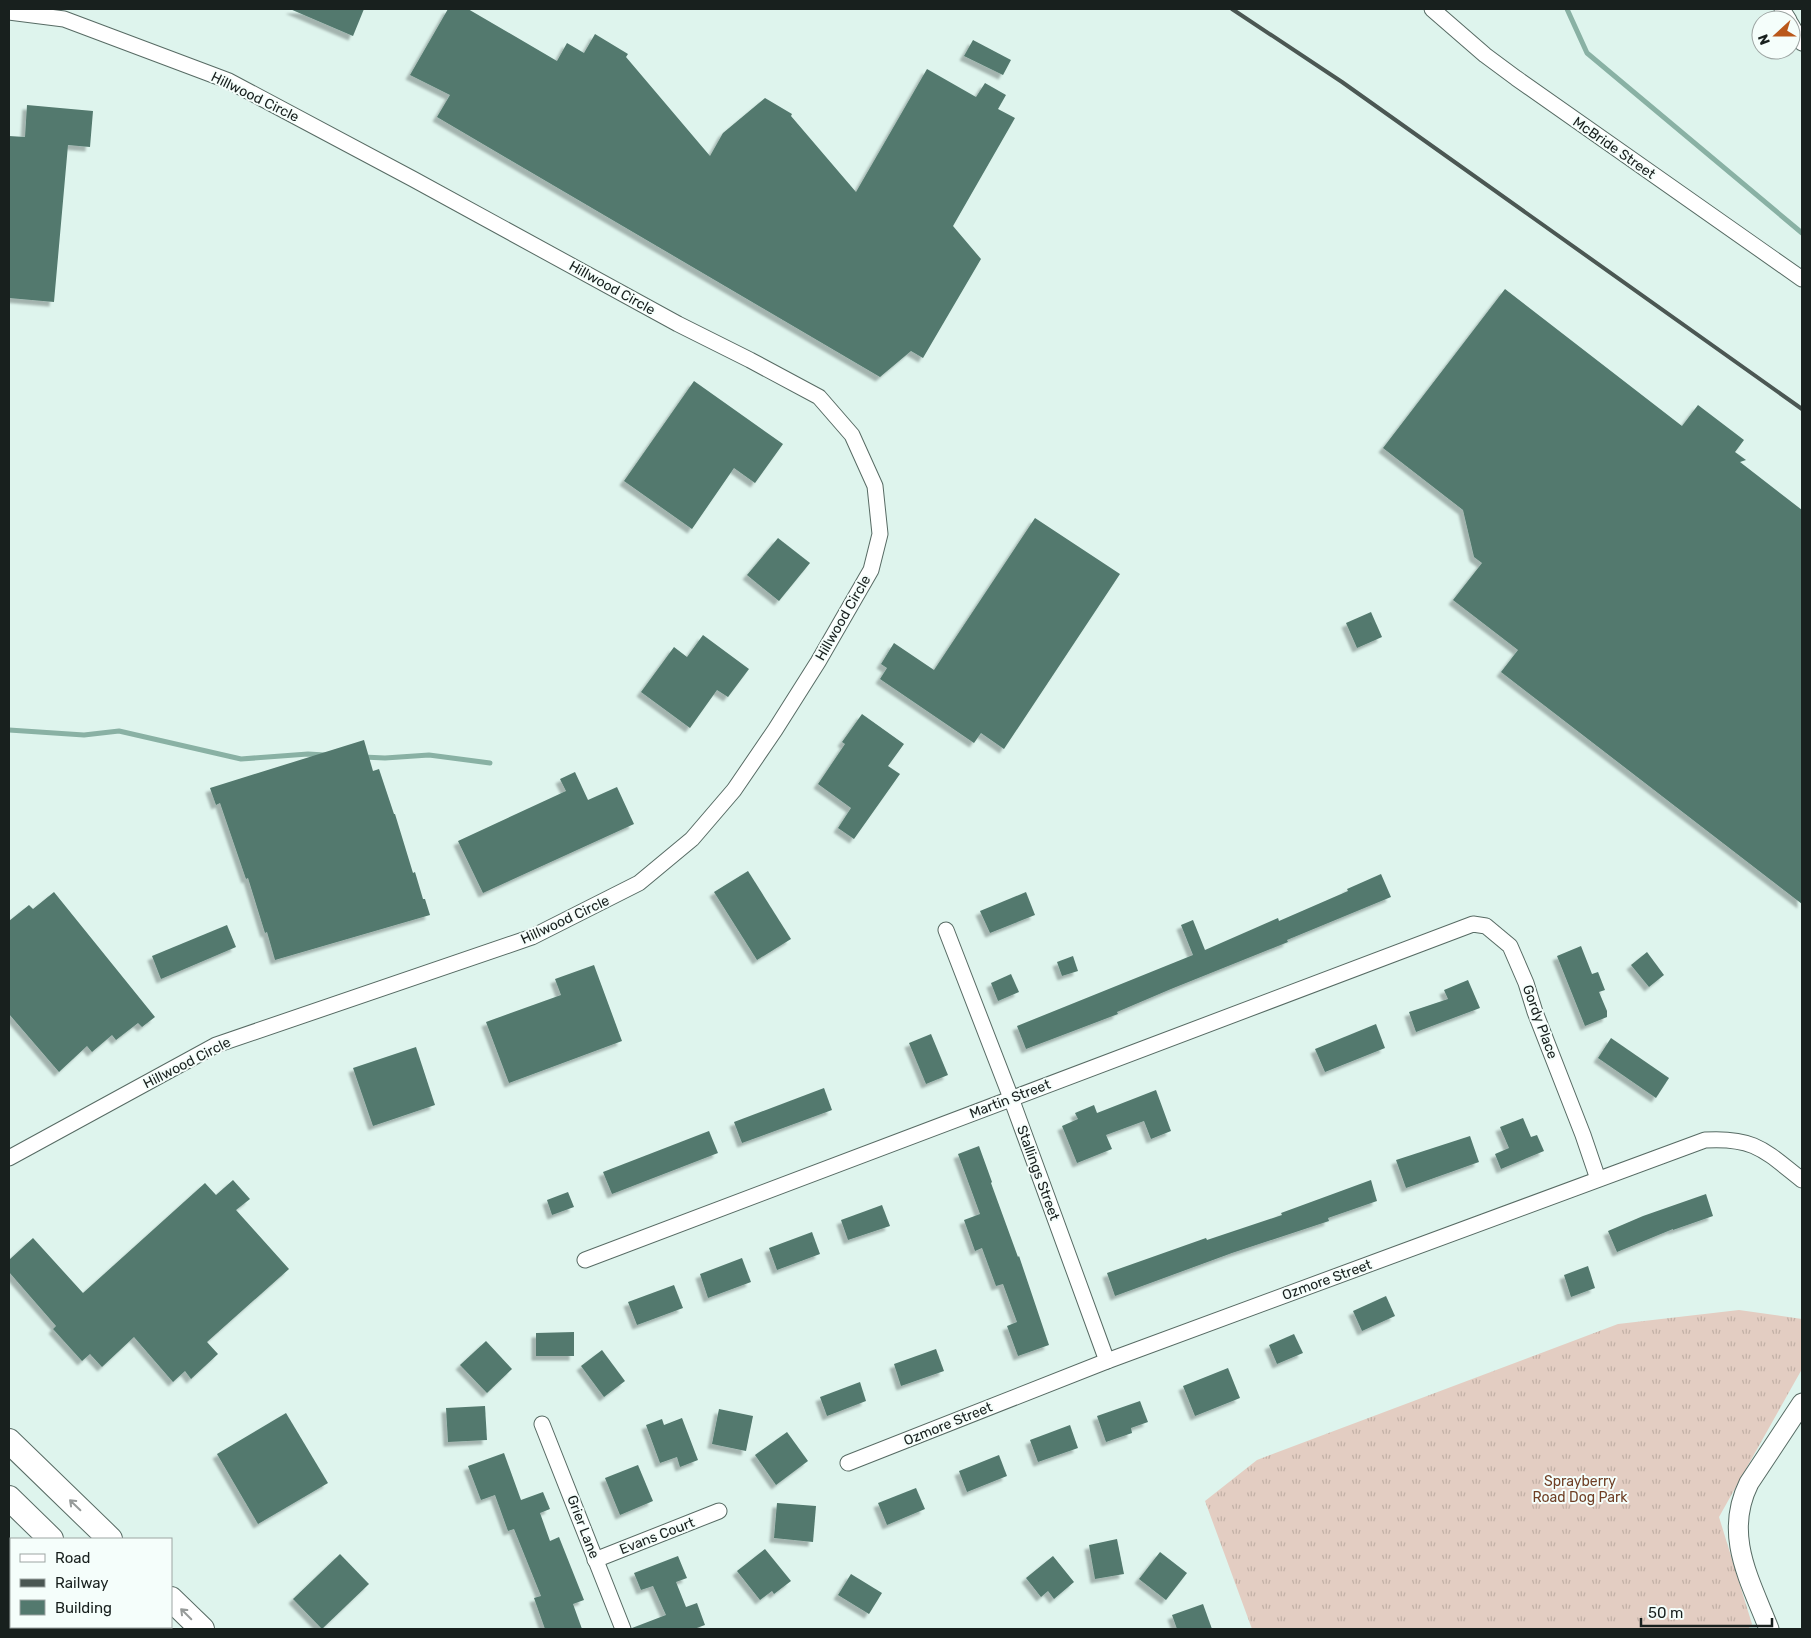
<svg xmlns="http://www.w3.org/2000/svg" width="1811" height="1638" font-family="Rubik,sans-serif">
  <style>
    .grass { fill: url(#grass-tufts) }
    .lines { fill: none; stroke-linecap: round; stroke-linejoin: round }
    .stream { stroke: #89b1a4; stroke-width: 5 }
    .building { fill: #53796e; filter: url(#shadow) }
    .minor-casing { stroke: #576b64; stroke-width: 17 }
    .tertiary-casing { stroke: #576b64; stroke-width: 21 }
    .primary-casing { stroke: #576b64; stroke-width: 26 }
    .minor { stroke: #fff; stroke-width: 15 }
    .tertiary { stroke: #fff; stroke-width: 19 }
    .primary { stroke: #fff; stroke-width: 24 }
    .rail { stroke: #4b5753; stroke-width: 4 }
    .oneway { stroke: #979b9a }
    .labels { text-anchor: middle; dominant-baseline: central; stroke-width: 4; stroke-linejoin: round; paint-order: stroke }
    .street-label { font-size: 14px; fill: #18201e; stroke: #f5fefb }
    .park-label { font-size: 14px; fill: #6f3f25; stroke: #f5fefb }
  </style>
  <defs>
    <pattern id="grass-tufts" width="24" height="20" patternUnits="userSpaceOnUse" patternTransform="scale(1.25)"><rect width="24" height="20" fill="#e3cdc2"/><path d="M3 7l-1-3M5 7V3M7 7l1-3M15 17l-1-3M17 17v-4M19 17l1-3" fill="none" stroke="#c2b0a6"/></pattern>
    <filter id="shadow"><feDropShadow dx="-4.5" dy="4.5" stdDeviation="1" flood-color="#0004"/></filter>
  </defs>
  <rect width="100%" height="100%" fill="#def4ed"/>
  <!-- grass -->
  <polygon class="grass" points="1739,1310 1802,1319 1802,1369 1719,1517 1752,1624 1748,1629 1252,1629 1205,1501 1257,1460 1618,1324"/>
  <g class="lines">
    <!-- stream -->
    <g class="stream">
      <polyline points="1567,9 1587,53 1802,233"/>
      <polyline points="9,730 84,735 119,731 241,759 308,754 325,755"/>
      <polyline points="363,757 385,758 429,755 490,763"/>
    </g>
  </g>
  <!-- building -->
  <g class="building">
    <polygon points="290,9 364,9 353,36"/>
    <polygon points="448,9 468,9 557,61 567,43 584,53 595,34 628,54 626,57 710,156 723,133 765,98 792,114 791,116 856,192 927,69 976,97 985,83 1006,95 998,109 1015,118 953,226 981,259 923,358 911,351 880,377 437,117 450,95 410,75"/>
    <polygon points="973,40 1011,60 1003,75 964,56"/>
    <polygon points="27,105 93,111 90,147 68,145 54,302 9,298 9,136 25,137"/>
    <polygon points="1505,289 1682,426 1698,405 1744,440 1735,452 1746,460 1740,462 1802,510 1802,904 1501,672 1518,650 1453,600 1482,563 1474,557 1463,510 1383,448"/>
    <polygon points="694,381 783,444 755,483 734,468 692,529 624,481"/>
    <polygon points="1035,518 1120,574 1004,749 981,733 974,743 880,679 887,668 881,664 894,643 934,670"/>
    <polygon points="778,538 810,563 779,601 747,575"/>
    <polygon points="1371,612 1382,637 1357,648 1346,623"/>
    <polygon points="703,635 749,669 728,697 717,690 690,728 641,692 674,647 687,657"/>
    <polygon points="862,714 904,744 888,766 900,774 854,839 838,828 851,808 818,784 845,744 842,742"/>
    <polygon points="364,740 373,771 379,769 394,814 395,814 413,873 415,872 423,899 425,899 430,915 275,960 267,932 265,933 248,878 246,879 220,803 216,805 210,788"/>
    <polygon points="575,772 588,800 617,787 634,824 483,893 458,841 566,791 560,779"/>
    <polygon points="748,871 791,939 757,960 714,892"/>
    <polygon points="1381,874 1391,897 1287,940 1288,942 1171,989 1117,1012 1118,1014 1026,1049 1017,1026 1193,955 1181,925 1193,920 1205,950 1278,918 1279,921 1348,891 1347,889"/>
    <polygon points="54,892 155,1017 142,1027 138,1023 116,1040 112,1035 92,1052 87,1046 59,1072 9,1014 9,921 29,905 33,909"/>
    <polygon points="1026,892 1035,915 990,933 980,911"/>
    <polygon points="227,925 236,947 161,979 152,956"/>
    <polygon points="1581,946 1592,974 1598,972 1605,990 1599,992 1607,1011 1607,1017 1585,1026 1557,956"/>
    <polygon points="1647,952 1664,975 1649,987 1631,965"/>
    <polygon points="1073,956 1078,971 1062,976 1057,962"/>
    <polygon points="594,965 622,1041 509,1083 486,1022 561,995 555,979"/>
    <polygon points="1011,974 1019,992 998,1001 991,983"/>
    <polygon points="1468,980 1480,1008 1416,1032 1409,1012 1448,999 1444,990"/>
    <polygon points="1376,1024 1385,1048 1325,1072 1315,1049"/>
    <polygon points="931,1034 948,1075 926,1084 909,1043"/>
    <polygon points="1611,1038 1669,1078 1656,1098 1598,1058"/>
    <polygon points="416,1047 435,1105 373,1126 353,1068"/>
    <polygon points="824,1088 832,1110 742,1143 734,1122"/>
    <polygon points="1156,1090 1171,1131 1151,1139 1144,1121 1106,1135 1112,1149 1077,1163 1062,1126 1078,1119 1075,1113 1094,1105 1097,1113"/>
    <polygon points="1523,1118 1531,1137 1537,1135 1544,1151 1501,1169 1495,1154 1509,1148 1500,1127"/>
    <polygon points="709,1131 718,1153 612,1194 603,1172"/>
    <polygon points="1470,1136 1479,1162 1406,1188 1396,1160"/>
    <polygon points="979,1146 992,1182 991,1183 1018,1257 1019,1256 1049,1345 1018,1356 1007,1326 1017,1322 1003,1284 996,1286 982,1248 975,1251 964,1220 980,1214 958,1154"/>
    <polygon points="233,1180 250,1199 236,1210 289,1269 207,1342 218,1354 191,1379 185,1371 173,1382 134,1337 102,1367 90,1354 82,1361 53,1329 56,1326 9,1272 9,1260 33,1238 83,1293 205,1183 216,1195"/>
    <polygon points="1371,1180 1377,1201 1328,1218 1329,1221 1232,1253 1115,1296 1107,1273 1206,1238 1207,1240 1282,1215 1281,1213"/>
    <polygon points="568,1192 574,1207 552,1215 547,1200"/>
    <polygon points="1706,1194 1713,1216 1673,1230 1673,1229 1617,1252 1608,1231 1643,1216"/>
    <polygon points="882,1205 890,1226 848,1240 841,1220"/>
    <polygon points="812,1232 820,1254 777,1270 769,1248"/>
    <polygon points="742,1258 751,1282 708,1298 700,1274"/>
    <polygon points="1588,1266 1595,1288 1571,1297 1564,1275"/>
    <polygon points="674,1285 683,1308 637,1325 628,1302"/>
    <polygon points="1386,1296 1395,1316 1362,1331 1353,1311"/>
    <polygon points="574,1332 574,1356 536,1356 536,1333"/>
    <polygon points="1294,1334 1303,1353 1277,1364 1269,1345"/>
    <polygon points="486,1341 512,1369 487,1393 460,1365"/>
    <polygon points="936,1349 944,1371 901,1386 894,1364"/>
    <polygon points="602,1350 625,1381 604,1397 581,1366"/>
    <polygon points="1228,1368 1240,1398 1195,1416 1183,1386"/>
    <polygon points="860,1382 866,1401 827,1416 820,1397"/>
    <polygon points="1140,1401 1148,1422 1131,1428 1132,1433 1106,1442 1097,1416"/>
    <polygon points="485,1406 487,1440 448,1442 446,1408"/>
    <polygon points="719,1409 753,1416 746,1451 712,1444"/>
    <polygon points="286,1413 328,1483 258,1524 217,1454"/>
    <polygon points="682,1418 698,1460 680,1467 677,1457 660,1463 646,1425 662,1419 664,1425"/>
    <polygon points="1070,1425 1078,1448 1038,1462 1030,1440"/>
    <polygon points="787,1432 808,1461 776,1485 755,1455"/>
    <polygon points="504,1453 521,1500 543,1492 550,1509 540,1513 550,1541 559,1537 584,1600 573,1604 582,1629 545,1629 534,1598 541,1596 514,1529 508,1531 495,1495 481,1500 468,1466"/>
    <polygon points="999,1455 1007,1476 967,1492 959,1471"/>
    <polygon points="638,1465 653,1501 620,1515 605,1478"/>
    <polygon points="916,1488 925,1509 887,1525 878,1503"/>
    <polygon points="777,1503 816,1506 813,1542 774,1538"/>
    <polygon points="1117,1539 1124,1574 1095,1579 1089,1545"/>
    <polygon points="765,1549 791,1581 774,1594 772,1591 760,1600 737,1571"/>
    <polygon points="1160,1552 1187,1573 1166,1600 1139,1579"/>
    <polygon points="340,1554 369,1584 322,1629 293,1599"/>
    <polygon points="678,1556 687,1578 676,1582 686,1607 697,1603 705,1625 694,1629 632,1629 632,1628 666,1615 653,1586 641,1590 634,1573"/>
    <polygon points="1053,1556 1074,1582 1054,1599 1048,1591 1041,1597 1026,1578"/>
    <polygon points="851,1574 882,1593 869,1614 838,1595"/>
    <polygon points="1203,1604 1212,1629 1177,1629 1172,1615"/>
  </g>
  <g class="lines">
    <!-- minor casing -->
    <g class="minor-casing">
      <g id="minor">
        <polyline points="1432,9 1485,55 1516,78 1802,279"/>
        <polyline points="1782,9 1789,20"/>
        <polyline points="9,12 64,19 229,81 413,179 678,324 750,360 819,397 852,435 875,486 880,534 871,570 818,662 775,730 734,790 692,839 639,883 532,937 216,1045 9,1158"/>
        <polyline points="1791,24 1802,43"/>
        <polyline points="946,930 1011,1098 1107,1361"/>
        <polyline points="585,1260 1473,924 1486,926 1510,946 1526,983 1535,1012 1583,1135 1598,1179"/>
        <polyline points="542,1424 623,1629"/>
        <path d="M 848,1463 L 1107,1361 L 1705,1140 C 1755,1137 1765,1151 1802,1180"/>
        <polyline points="595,1560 719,1511"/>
      </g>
    </g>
    <!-- tertiary casing -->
    <g class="tertiary-casing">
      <path id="tertiary" d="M 1769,1629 C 1750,1580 1723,1535 1749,1483 L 1802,1403"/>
    </g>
    <!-- primary casing -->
    <g class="primary-casing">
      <g id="primary">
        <polyline points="9,1441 110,1539"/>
        <polyline points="9,1498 51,1539"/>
        <polyline points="171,1599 202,1629"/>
        <polyline points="139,1627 141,1629"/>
      </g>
    </g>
    <!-- minor -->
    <use href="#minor" class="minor"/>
    <!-- tertiary -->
    <use href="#tertiary" class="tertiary"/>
    <!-- primary -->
    <use href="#primary" class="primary"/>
    <!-- rail -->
    <polyline class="rail" points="1232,9 1342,82 1802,409"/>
  </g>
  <!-- one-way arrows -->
  <defs><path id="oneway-shaft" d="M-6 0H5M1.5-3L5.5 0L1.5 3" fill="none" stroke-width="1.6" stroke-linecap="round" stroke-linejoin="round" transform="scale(1.25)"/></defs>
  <g class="oneway">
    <use href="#oneway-shaft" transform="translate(75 1505) rotate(-136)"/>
    <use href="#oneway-shaft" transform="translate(186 1614) rotate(-135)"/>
  </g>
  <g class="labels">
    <!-- street labels -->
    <g class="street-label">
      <text transform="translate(255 97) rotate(26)">Hillwood Circle</text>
      <text transform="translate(1614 148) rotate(35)">McBride Street</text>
      <text transform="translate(612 288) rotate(29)">Hillwood Circle</text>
      <text transform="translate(843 618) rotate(-60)">Hillwood Circle</text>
      <text transform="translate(565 920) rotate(-25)">Hillwood Circle</text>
      <text transform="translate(1540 1022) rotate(70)">Gordy Place</text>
      <text transform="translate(187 1063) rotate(-27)">Hillwood Circle</text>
      <text transform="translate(1010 1099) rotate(-21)">Martin Street</text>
      <text transform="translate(1038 1173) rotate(70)">Stallings Street</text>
      <text transform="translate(1327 1280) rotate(-20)">Ozmore Street</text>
      <text transform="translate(948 1424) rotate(-22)">Ozmore Street</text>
      <text transform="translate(583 1527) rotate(69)">Grier Lane</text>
      <text transform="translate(657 1536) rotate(-21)">Evans Court</text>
    </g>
    <!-- park labels -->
    <g class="park-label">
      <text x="1580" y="1481">Sprayberry<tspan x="1580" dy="16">Road Dog Park</tspan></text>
    </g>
  </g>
  <!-- border -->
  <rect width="1811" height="1638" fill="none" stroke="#18201e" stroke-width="20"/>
  <!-- legend -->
  <rect x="10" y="1538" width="162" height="90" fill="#f5fefb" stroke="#9da5a3"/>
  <rect x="20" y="1554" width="25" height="8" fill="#ffffff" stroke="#9da5a3"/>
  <text x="55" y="1563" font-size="15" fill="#18201e">Road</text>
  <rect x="20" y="1579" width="25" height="8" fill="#4b5753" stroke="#9da5a3"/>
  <text x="55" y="1588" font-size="15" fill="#18201e">Railway</text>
  <rect x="20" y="1600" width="25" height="15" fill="#53796e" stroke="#9da5a3"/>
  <text x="55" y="1613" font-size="15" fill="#18201e">Building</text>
  <!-- north arrow -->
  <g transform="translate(1776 35) rotate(249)"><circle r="24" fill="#f5fefb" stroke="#9da5a3"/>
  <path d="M0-4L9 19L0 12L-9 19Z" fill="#ba581b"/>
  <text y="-8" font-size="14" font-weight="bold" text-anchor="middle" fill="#18201e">N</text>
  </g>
  <!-- scale -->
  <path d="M1641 1618v8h131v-8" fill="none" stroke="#18201e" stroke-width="2.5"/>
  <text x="1648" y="1618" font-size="15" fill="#18201e" stroke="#f5fefb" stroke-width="4" paint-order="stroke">50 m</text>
</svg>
